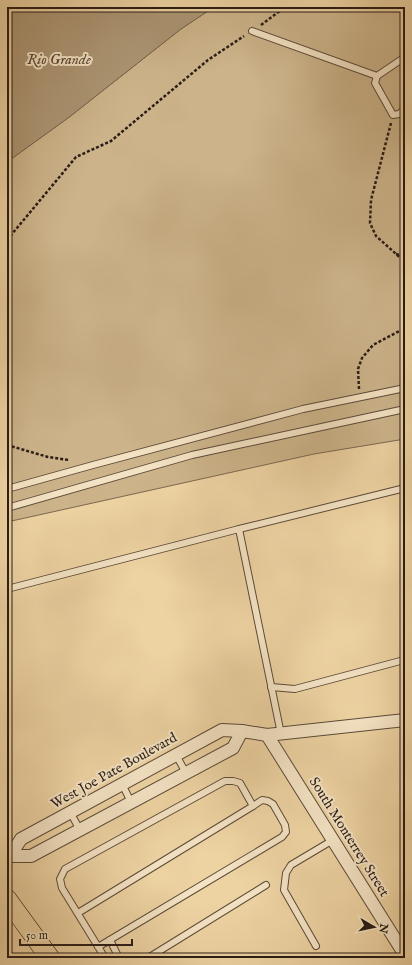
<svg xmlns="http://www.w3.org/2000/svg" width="412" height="965" font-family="'IM FELL English',serif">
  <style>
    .green { fill: #ccb38a; stroke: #7b6850 }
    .water { fill: #ab9472; stroke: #77644d }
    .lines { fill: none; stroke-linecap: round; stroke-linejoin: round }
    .service-casing { stroke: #5b4a39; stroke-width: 8 }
    .minor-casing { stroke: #5b4a39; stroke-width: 14 }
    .primary-casing { stroke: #2a1c16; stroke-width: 20 }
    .path { stroke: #2a1c16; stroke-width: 2.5; stroke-dasharray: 3 2; stroke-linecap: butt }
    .service { stroke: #f3e2c3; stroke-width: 6 }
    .minor { stroke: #f3e2c3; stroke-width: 12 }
    .primary { stroke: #edd2a2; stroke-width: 19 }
    .labels { text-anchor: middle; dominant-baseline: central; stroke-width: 4; stroke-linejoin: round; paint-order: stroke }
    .street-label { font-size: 14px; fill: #2a1c16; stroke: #f3e2c3 }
    .water-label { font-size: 15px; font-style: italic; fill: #574636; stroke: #f3e2c3 }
  </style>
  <rect width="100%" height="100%" fill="#edd2a2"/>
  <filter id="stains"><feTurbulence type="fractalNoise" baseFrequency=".005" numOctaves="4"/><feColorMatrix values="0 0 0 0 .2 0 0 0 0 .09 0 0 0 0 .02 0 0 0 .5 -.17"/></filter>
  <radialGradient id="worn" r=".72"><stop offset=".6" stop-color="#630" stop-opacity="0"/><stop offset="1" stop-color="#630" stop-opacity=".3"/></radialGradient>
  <!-- green -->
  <polygon class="green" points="214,7 405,7 405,439 314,454 7,522 7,162 68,118 181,29"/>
  <!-- water -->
  <polygon class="water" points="7,7 214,7 181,29 68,118 7,162"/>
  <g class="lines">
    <!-- service casing -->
    <g class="service-casing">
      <g id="service">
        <polyline points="252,31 377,76"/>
        <polyline points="405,57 377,76 375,83 393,115 399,114 405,109"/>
        <polyline points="7,489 93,465 303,409 405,388"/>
        <polyline points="7,508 192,455 405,409"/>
        <polyline points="239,529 405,488"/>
        <polyline points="7,589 239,529 281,734"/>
        <polyline points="271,687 295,689 404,660"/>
        <polyline points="176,755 186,773"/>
        <polyline points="122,784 131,802"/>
        <polyline points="70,812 80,830"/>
        <polyline points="78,913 253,806"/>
        <polyline points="110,940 119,958"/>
        <polyline points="316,946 284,890 286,873 291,865 333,840"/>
        <polyline points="98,947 282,837 286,832 285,825 273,804 268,801 262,800 253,806 240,783 233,781 225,781 65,869 60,879 62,888 105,958"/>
        <polyline points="148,958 266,885"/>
      </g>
    </g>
    <!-- minor casing -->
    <g class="minor-casing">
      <g id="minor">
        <polyline points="267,735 405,955"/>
        <polyline points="10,856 31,856 233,748 242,731"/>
        <polyline points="7,858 10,856 21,839 222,730 242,731 267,735 405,720"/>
      </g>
    </g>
    <!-- primary casing -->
    <g class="primary-casing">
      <polyline id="primary" points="7,899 50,958"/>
    </g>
    <!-- path -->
    <g class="path">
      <polyline points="261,25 285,7"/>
      <polyline points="391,123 371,200 370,223 376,236 405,262"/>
      <polyline points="7,240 76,157 111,141 208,60 244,36"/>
      <polyline points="396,254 405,256"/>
      <polyline points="359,389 358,369 362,358 373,345 405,328"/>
      <polyline points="7,445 48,457 69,460"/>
    </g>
    <!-- service -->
    <use href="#service" class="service"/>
    <!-- minor -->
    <use href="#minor" class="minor"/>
    <!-- primary -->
    <use href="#primary" class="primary"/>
  </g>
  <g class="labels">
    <!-- street labels -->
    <g class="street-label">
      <text transform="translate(114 771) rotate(-29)">West Joe Pate Boulevard</text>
      <text transform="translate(349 837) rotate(58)">South Monterrey Street</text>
    </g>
    <!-- water labels -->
    <g class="water-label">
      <text x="59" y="59">Rio Grande</text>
    </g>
  </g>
  <!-- margin -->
  <rect width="412" height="965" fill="none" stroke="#edd2a2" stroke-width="24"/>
  <rect x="8" y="8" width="396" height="949" fill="none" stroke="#2a1c16" stroke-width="2"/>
  <rect x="12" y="12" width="388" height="941" fill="none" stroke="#2a1c16"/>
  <!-- north arrow -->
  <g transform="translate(374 927) rotate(99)" stroke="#f3e2c3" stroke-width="3" paint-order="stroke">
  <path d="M0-3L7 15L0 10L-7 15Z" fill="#2a1c16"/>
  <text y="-6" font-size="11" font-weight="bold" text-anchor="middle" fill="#2a1c16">N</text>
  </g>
  <!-- scale -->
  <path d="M20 939v6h112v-6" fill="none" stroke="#2a1c16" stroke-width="2"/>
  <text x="26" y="939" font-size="12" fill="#2a1c16" stroke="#f3e2c3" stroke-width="3" paint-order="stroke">50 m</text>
  <rect width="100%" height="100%" filter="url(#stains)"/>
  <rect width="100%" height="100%" fill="url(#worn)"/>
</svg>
